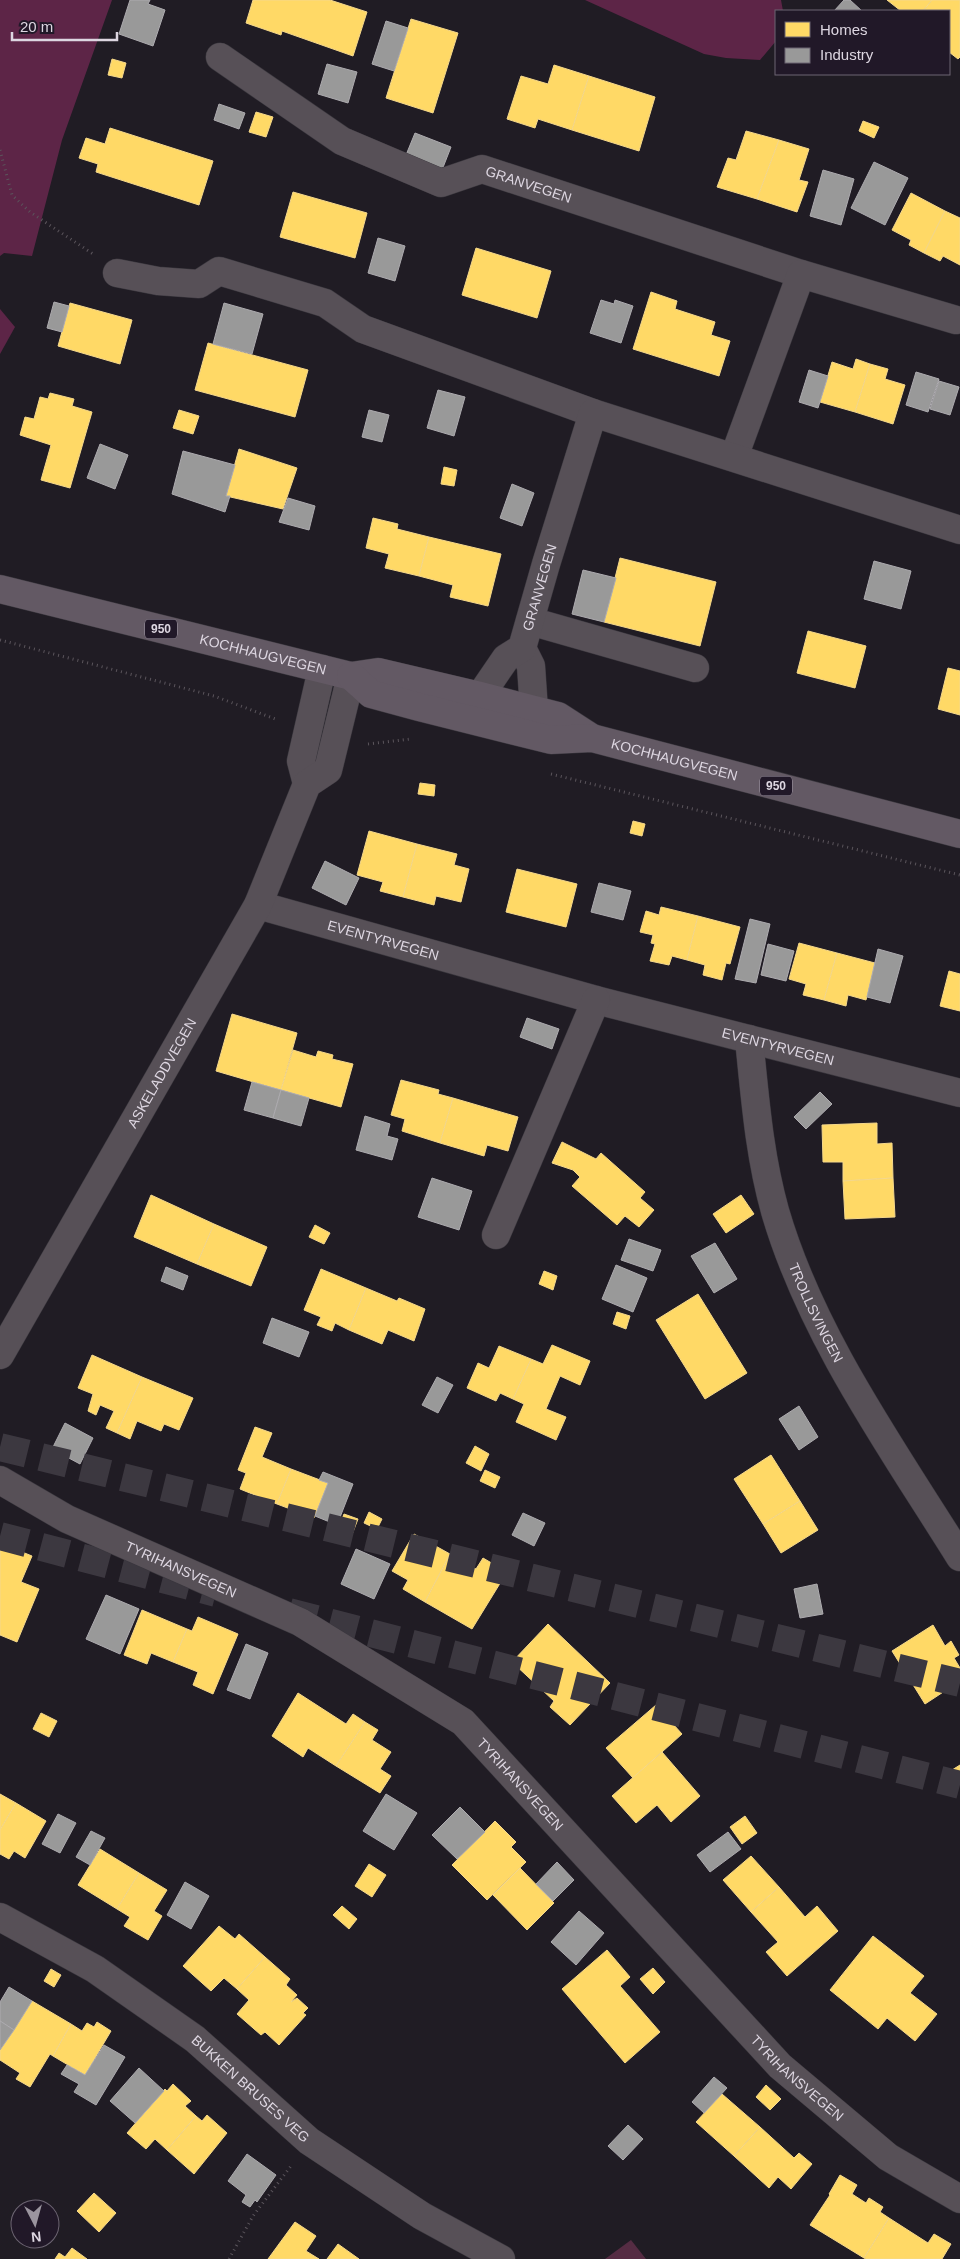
<svg xmlns="http://www.w3.org/2000/svg" width="960" height="2259" font-family="Helvetica,sans-serif">
  <style>
    .green { fill: #552c43 }
    .forest { fill: #5d2547 }
    .homes { fill: #ffd966; stroke: #f5d88b }
    .industry { fill: #999; stroke: #adabaf }
    .lines { fill: none; stroke-linecap: round; stroke-linejoin: round }
    .highway-tunnel { stroke: #3c3840; stroke-width: 28; stroke-dasharray: 28 14; stroke-linecap: butt }
    .minor-casing { stroke: #3a373e; stroke-width: 29 }
    .major-casing { stroke: #3a373e; stroke-width: 29 }
    .path { stroke: #5b555c; stroke-width: 3; stroke-dasharray: 1 4; stroke-linecap: butt }
    .minor { stroke: #575057; stroke-width: 28 }
    .major { stroke: #635964; stroke-width: 28 }
    .labels { text-anchor: middle; dominant-baseline: central; stroke-width: 5; stroke-linejoin: round; paint-order: stroke }
    .shield { fill: #211828; stroke: #a59daa; stroke-width: 1 }
    .shield-label { font-size: 12px; font-weight: bold; fill: #ddd6e1 }
    .street-label { font-size: 14px; fill: #ddd6e1; stroke: #211828 }
  </style>
  <rect width="100%" height="100%" fill="#201c24"/>
  <!-- green -->
  <polygon class="green" points="631,2240 646,2259 605,2259"/>
  <!-- forest -->
  <g class="forest">
    <polygon points="0,0 112,0 62,140 32,256 4,253 0,256"/>
    <polygon points="585,0 781,0 783,11 776,11 776,41 760,60 726,58 704,54"/>
    <polygon points="0,309 15,327 0,354"/>
  </g>
  <!-- homes -->
  <g class="homes">
    <polygon points="253,0 330,0 367,12 353,56 282,31 281,35 246,23"/>
    <polygon points="887,0 932,0 923,11 901,11"/>
    <polygon points="932,0 960,0 960,57 958,59 949,52 949,11 923,11"/>
    <polygon points="411,19 458,33 433,113 386,98"/>
    <polygon points="112,59 126,63 122,78 108,75"/>
    <polygon points="554,65 589,76 572,130 538,119 535,128 507,119 521,76 548,84"/>
    <polygon points="589,76 655,97 639,151 572,130"/>
    <polygon points="256,112 273,117 266,137 249,132"/>
    <polygon points="863,121 879,127 874,138 859,131"/>
    <polygon points="110,128 213,161 199,205 96,172 98,164 79,158 86,138 105,144"/>
    <polygon points="746,131 779,140 757,199 717,187 728,158 736,160"/>
    <polygon points="779,140 809,149 799,180 808,182 797,212 757,199"/>
    <polygon points="293,192 367,213 355,258 280,237"/>
    <polygon points="911,193 945,211 924,253 909,245 911,240 892,230"/>
    <polygon points="945,211 960,218 960,265 943,256 940,261 924,253"/>
    <polygon points="476,248 551,271 537,318 462,295"/>
    <polygon points="651,292 677,301 675,309 715,322 711,335 730,341 719,376 633,349"/>
    <polygon points="70,303 132,320 120,364 58,346"/>
    <polygon points="208,343 308,370 295,417 195,390"/>
    <polygon points="856,359 870,364 855,412 820,402 832,362 853,369"/>
    <polygon points="870,364 888,369 885,379 905,385 893,424 855,412"/>
    <polygon points="50,393 74,399 72,406 92,412 70,488 41,480 51,445 20,435 25,417 34,419 40,397 48,399"/>
    <polygon points="179,410 199,416 193,434 173,428"/>
    <polygon points="239,449 297,468 283,509 226,496"/>
    <polygon points="444,467 457,470 454,486 441,484"/>
    <polygon points="373,518 398,524 397,529 429,537 419,576 385,568 389,554 366,548"/>
    <polygon points="429,537 501,554 488,606 450,597 453,585 419,576"/>
    <polygon points="620,558 716,582 700,646 604,622"/>
    <polygon points="808,631 866,646 855,688 797,673"/>
    <polygon points="948,668 960,671 960,715 938,709"/>
    <polygon points="420,783 435,785 434,796 418,794"/>
    <polygon points="633,821 645,824 642,836 630,833"/>
    <polygon points="369,831 417,844 403,897 380,891 383,882 357,875"/>
    <polygon points="417,844 457,854 454,865 469,869 461,902 436,896 434,905 403,897"/>
    <polygon points="517,869 577,884 566,927 506,912"/>
    <polygon points="661,907 698,916 687,960 672,956 669,965 650,961 655,944 651,943 653,935 640,932 646,911 659,915"/>
    <polygon points="698,916 740,927 730,964 726,963 722,980 703,975 705,965 687,960"/>
    <polygon points="799,943 837,953 824,1000 803,995 806,984 789,979"/>
    <polygon points="837,953 875,963 866,1000 848,995 846,1006 824,1000"/>
    <polygon points="949,971 960,974 960,1011 940,1006"/>
    <polygon points="232,1014 297,1033 281,1090 216,1071"/>
    <polygon points="293,1050 316,1057 318,1051 333,1055 332,1059 353,1064 341,1107 281,1090"/>
    <polygon points="401,1080 439,1090 438,1094 453,1098 440,1143 402,1131 405,1119 391,1115"/>
    <polygon points="453,1098 518,1117 508,1151 487,1145 484,1156 440,1143"/>
    <polygon points="877,1123 877,1144 892,1143 893,1178 843,1181 843,1162 823,1162 822,1125"/>
    <polygon points="562,1142 596,1159 601,1153 645,1192 640,1198 654,1210 639,1227 625,1216 617,1225 572,1186 580,1177 573,1170 552,1163"/>
    <polygon points="893,1178 895,1217 845,1219 843,1181"/>
    <polygon points="151,1195 214,1224 197,1264 134,1237"/>
    <polygon points="741,1195 754,1214 726,1233 713,1214"/>
    <polygon points="214,1224 267,1247 251,1286 197,1264"/>
    <polygon points="315,1225 330,1233 324,1244 309,1237"/>
    <polygon points="321,1269 366,1288 349,1330 335,1323 332,1331 317,1325 321,1317 304,1310"/>
    <polygon points="544,1271 557,1276 553,1290 539,1284"/>
    <polygon points="366,1288 397,1301 399,1298 425,1309 414,1341 388,1330 382,1344 349,1330"/>
    <polygon points="698,1294 747,1373 705,1399 656,1320"/>
    <polygon points="617,1312 630,1316 626,1329 613,1324"/>
    <polygon points="552,1345 590,1361 580,1385 560,1376 546,1409 566,1417 556,1440 516,1422 524,1404 513,1399 531,1359 543,1364"/>
    <polygon points="499,1346 531,1359 513,1399 500,1393 496,1401 467,1388 478,1363 489,1368"/>
    <polygon points="92,1355 142,1377 117,1433 106,1428 114,1411 100,1405 96,1415 88,1411 93,1394 78,1388"/>
    <polygon points="142,1377 193,1398 179,1430 164,1424 161,1431 137,1421 130,1439 117,1433"/>
    <polygon points="255,1427 272,1433 262,1457 291,1469 277,1504 240,1489 246,1473 238,1470"/>
    <polygon points="475,1446 489,1454 481,1471 466,1463"/>
    <polygon points="771,1455 800,1501 763,1524 734,1479"/>
    <polygon points="291,1469 328,1483 314,1518 277,1504"/>
    <polygon points="485,1470 500,1477 495,1488 480,1481"/>
    <polygon points="800,1501 818,1530 781,1553 763,1524"/>
    <polygon points="369,1512 382,1519 377,1529 364,1523"/>
    <polygon points="344,1514 358,1519 348,1545 334,1540"/>
    <polygon points="414,1534 450,1554 425,1602 403,1589 408,1580 392,1571"/>
    <polygon points="0,1543 32,1556 21,1582 39,1589 17,1642 0,1635"/>
    <polygon points="450,1554 476,1569 483,1558 507,1572 472,1629 425,1602"/>
    <polygon points="142,1610 187,1629 173,1662 151,1653 147,1664 124,1655"/>
    <polygon points="198,1617 238,1634 213,1694 193,1685 198,1672 173,1662 187,1629 192,1631"/>
    <polygon points="548,1624 610,1683 570,1725 550,1707 554,1701 512,1662"/>
    <polygon points="933,1625 945,1646 951,1641 959,1655 954,1658 960,1668 960,1681 925,1704 892,1651"/>
    <polygon points="298,1693 346,1724 353,1714 365,1722 336,1766 308,1748 303,1757 272,1736"/>
    <polygon points="656,1705 682,1734 633,1778 606,1748"/>
    <polygon points="41,1713 57,1721 49,1737 33,1729"/>
    <polygon points="365,1722 378,1730 372,1740 391,1752 380,1769 391,1776 380,1793 336,1766"/>
    <polygon points="662,1752 700,1796 671,1822 657,1805 636,1823 612,1796"/>
    <polygon points="960,1765 960,1782 952,1770"/>
    <polygon points="0,1794 16,1803 0,1830"/>
    <polygon points="16,1803 46,1821 25,1858 14,1851 9,1859 0,1854 0,1830"/>
    <polygon points="745,1816 757,1833 742,1844 730,1827"/>
    <polygon points="495,1821 516,1842 511,1847 526,1862 487,1900 452,1865"/>
    <polygon points="100,1849 139,1873 117,1909 78,1885"/>
    <polygon points="751,1856 779,1887 751,1912 723,1880"/>
    <polygon points="369,1864 386,1875 372,1897 355,1886"/>
    <polygon points="520,1868 554,1903 527,1930 493,1895"/>
    <polygon points="139,1873 167,1890 154,1911 162,1916 148,1940 124,1926 130,1917 117,1909"/>
    <polygon points="779,1887 805,1917 817,1906 838,1931 787,1976 766,1952 778,1942 751,1912"/>
    <polygon points="342,1906 357,1919 349,1929 333,1915"/>
    <polygon points="219,1926 235,1939 239,1934 265,1957 237,1989 224,1978 211,1991 183,1966"/>
    <polygon points="873,1936 924,1976 910,1993 937,2014 915,2041 887,2018 878,2029 830,1990"/>
    <polygon points="607,1950 630,1977 620,1986 660,2032 625,2063 562,1989"/>
    <polygon points="265,1957 290,1979 286,1985 297,1995 291,2002 297,1998 308,2008 303,2013 306,2015 279,2045 265,2032 261,2035 237,2014 249,2000 237,1989"/>
    <polygon points="653,1968 665,1982 653,1994 640,1979"/>
    <polygon points="51,1969 61,1975 54,1987 44,1981"/>
    <polygon points="32,2001 71,2024 53,2056 50,2054 30,2087 16,2079 20,2073 0,2060 0,2050"/>
    <polygon points="97,2022 111,2031 85,2075 53,2056 71,2024 82,2031 87,2023 94,2027"/>
    <polygon points="173,2084 191,2101 185,2106 196,2116 167,2150 155,2139 146,2149 127,2133 165,2089 167,2091"/>
    <polygon points="766,2085 781,2099 770,2110 756,2097"/>
    <polygon points="722,2094 760,2127 734,2156 696,2122"/>
    <polygon points="207,2115 227,2133 194,2174 167,2150 196,2116 202,2121"/>
    <polygon points="760,2127 794,2158 799,2153 812,2164 791,2189 778,2177 769,2188 734,2156"/>
    <polygon points="840,2175 857,2185 852,2194 866,2203 869,2198 883,2207 880,2212 889,2218 864,2258 810,2225 830,2195 829,2194"/>
    <polygon points="94,2193 116,2213 99,2232 77,2211"/>
    <polygon points="889,2218 928,2243 934,2234 951,2244 942,2259 866,2259 864,2258"/>
    <polygon points="295,2222 316,2236 306,2251 319,2259 268,2259"/>
    <polygon points="338,2244 359,2259 327,2259"/>
    <polygon points="72,2248 87,2259 55,2259 59,2253 65,2257"/>
  </g>
  <!-- industry -->
  <g class="industry">
    <polygon points="130,0 150,0 148,4 165,10 153,46 119,34"/>
    <polygon points="844,0 850,0 862,11 834,11"/>
    <polygon points="386,21 408,28 394,71 372,64"/>
    <polygon points="327,64 357,72 348,103 318,94"/>
    <polygon points="219,104 245,113 239,129 214,120"/>
    <polygon points="415,133 451,147 442,170 406,155"/>
    <polygon points="874,162 908,178 885,225 851,208"/>
    <polygon points="823,170 854,179 841,225 810,216"/>
    <polygon points="378,238 405,246 395,281 368,273"/>
    <polygon points="601,300 614,304 615,300 633,306 621,343 590,333"/>
    <polygon points="54,302 69,306 62,332 47,328"/>
    <polygon points="224,303 263,314 252,354 213,344"/>
    <polygon points="809,370 828,376 818,408 799,402"/>
    <polygon points="916,372 939,379 928,412 906,405"/>
    <polygon points="939,381 959,387 950,415 930,409"/>
    <polygon points="438,390 465,397 454,436 427,428"/>
    <polygon points="369,410 389,415 382,442 362,437"/>
    <polygon points="100,444 128,455 115,489 87,478"/>
    <polygon points="183,451 235,465 226,496 230,496 225,512 172,494"/>
    <polygon points="512,484 534,493 522,526 500,518"/>
    <polygon points="288,498 315,506 309,530 279,522"/>
    <polygon points="874,561 911,571 901,609 864,599"/>
    <polygon points="583,570 616,578 604,622 572,614"/>
    <polygon points="325,861 359,878 346,905 312,888"/>
    <polygon points="599,883 631,891 623,920 591,912"/>
    <polygon points="750,919 770,924 756,983 735,979"/>
    <polygon points="768,944 794,951 786,981 761,975"/>
    <polygon points="878,949 903,956 890,1003 867,997"/>
    <polygon points="527,1018 559,1029 552,1049 520,1037"/>
    <polygon points="252,1082 281,1090 273,1118 244,1110"/>
    <polygon points="281,1090 309,1098 301,1126 273,1118"/>
    <polygon points="820,1092 832,1104 806,1129 794,1117"/>
    <polygon points="365,1116 390,1124 387,1136 398,1139 392,1160 356,1150"/>
    <polygon points="432,1178 472,1191 459,1230 418,1217"/>
    <polygon points="629,1239 661,1250 653,1271 621,1260"/>
    <polygon points="715,1243 737,1279 714,1293 691,1256"/>
    <polygon points="616,1265 647,1278 633,1312 602,1299"/>
    <polygon points="166,1267 188,1276 183,1290 161,1281"/>
    <polygon points="272,1318 309,1332 299,1357 263,1343"/>
    <polygon points="437,1377 453,1385 438,1413 422,1405"/>
    <polygon points="799,1406 818,1437 799,1450 779,1419"/>
    <polygon points="65,1423 93,1438 80,1464 52,1449"/>
    <polygon points="323,1472 353,1484 337,1525 315,1516 328,1483 319,1480"/>
    <polygon points="523,1513 545,1523 534,1546 512,1535"/>
    <polygon points="356,1549 390,1564 374,1599 341,1584"/>
    <polygon points="817,1584 823,1614 800,1618 794,1589"/>
    <polygon points="106,1595 139,1609 120,1654 86,1639"/>
    <polygon points="246,1644 268,1653 250,1699 227,1690"/>
    <polygon points="386,1794 417,1813 394,1850 363,1831"/>
    <polygon points="460,1807 485,1832 457,1859 432,1835"/>
    <polygon points="58,1814 76,1823 60,1853 42,1844"/>
    <polygon points="91,1831 105,1838 90,1865 76,1857"/>
    <polygon points="728,1832 741,1849 710,1872 697,1855"/>
    <polygon points="557,1862 574,1880 553,1901 536,1884"/>
    <polygon points="185,1882 209,1896 191,1929 167,1915"/>
    <polygon points="579,1911 604,1933 576,1965 551,1942"/>
    <polygon points="9,1987 32,2001 14,2030 0,2021 0,2002"/>
    <polygon points="0,2021 14,2030 0,2050"/>
    <polygon points="104,2045 125,2057 96,2105 74,2092 79,2084 61,2074 67,2065 85,2075"/>
    <polygon points="139,2068 164,2091 135,2123 110,2101"/>
    <polygon points="714,2077 727,2088 704,2113 692,2102"/>
    <polygon points="628,2125 643,2139 623,2160 608,2146"/>
    <polygon points="247,2154 276,2175 257,2202 255,2200 250,2207 242,2202 246,2195 228,2181"/>
  </g>
  <g class="lines">
    <!-- highway-tunnel -->
    <g class="highway-tunnel">
      <polyline points="0,1447 960,1683"/>
      <polyline points="0,1536 216,1593"/>
      <polyline points="289,1612 960,1785"/>
    </g>
    <!-- minor casing -->
    <g class="minor-casing">
      <g id="minor">
        <path id="s1" d="M 220,57 L 342,141 L 441,183 L 482,169 L 801,274"/>
        <polyline points="117,273 158,281 199,284 219,271 325,303 363,329 593,413"/>
        <polyline points="734,457 801,274 956,320"/>
        <polyline points="530,621 695,668"/>
        <polyline points="522,648 531,666 534,710"/>
        <path id="s2" d="M 480,696 L 506,658 L 522,648 L 546,564 L 593,413 L 960,530"/>
        <polyline points="307,784 301,761 322,669"/>
        <path id="s3" d="M 258,905 L 596,1000 L 960,1093"/>
        <path id="s4" d="M 749,1039 C 755,1097 759,1154 775,1211 C 811,1335 892,1448 960,1557"/>
        <polyline points="496,1235 596,1000"/>
        <path id="s5" d="M 0,1355 L 258,905 L 307,784 L 328,770 L 351,676"/>
        <path id="s6" d="M 0,1480 L 67,1519 L 300,1622 L 463,1722 L 780,2066 L 888,2157 L 960,2199"/>
        <path id="s7" d="M 0,1917 L 95,1969 L 195,2039 L 309,2141 L 422,2216 L 501,2259"/>
      </g>
    </g>
    <!-- major casing -->
    <g class="major-casing">
      <g id="major">
        <path id="s8" d="M 0,589 L 351,676 L 378,672 L 480,696 L 558,716 L 592,738"/>
        <path id="s9" d="M 351,676 L 371,694 L 419,707 L 551,740 L 592,738 L 960,834"/>
      </g>
    </g>
    <!-- path -->
    <g class="path">
      <polyline points="0,150 12,195 30,212 93,254"/>
      <polyline points="0,640 214,696 278,720"/>
      <polyline points="368,744 411,739"/>
      <polyline points="551,774 960,875"/>
      <polyline points="229,2259 253,2216 291,2166"/>
    </g>
    <!-- minor -->
    <use href="#minor" class="minor"/>
    <!-- major -->
    <use href="#major" class="major"/>
  </g>
  <g class="labels">
    <!-- shield labels -->
    <g class="shield">
      <rect x="145" y="619.5" width="32" height="19" rx="4"/>
      <rect x="760" y="776.5" width="32" height="19" rx="4"/>
    </g>
    <g class="shield-label">
      <text x="161" y="629">950</text>
      <text x="776" y="786">950</text>
    </g>
    <!-- street labels -->
    <g class="street-label">
      <text stroke="none"><textPath href="#s1" startOffset="348">GRANVEGEN</textPath></text>
      <text stroke="none"><textPath href="#s2" startOffset="128">GRANVEGEN</textPath></text>
      <text stroke="none"><textPath href="#s8" startOffset="271">KOCHHAUGVEGEN</textPath></text>
      <text stroke="none"><textPath href="#s9" startOffset="339">KOCHHAUGVEGEN</textPath></text>
      <text stroke="none"><textPath href="#s3" startOffset="130">EVENTYRVEGEN</textPath></text>
      <text stroke="none"><textPath href="#s3" startOffset="539">EVENTYRVEGEN</textPath></text>
      <text stroke="none"><textPath href="#s5" startOffset="325">ASKELADDVEGEN</textPath></text>
      <text stroke="none"><textPath href="#s4" startOffset="284">TROLLSVINGEN</textPath></text>
      <text stroke="none"><textPath href="#s6" startOffset="202">TYRIHANSVEGEN</textPath></text>
      <text stroke="none"><textPath href="#s6" startOffset="608">TYRIHANSVEGEN</textPath></text>
      <text stroke="none"><textPath href="#s6" startOffset="1012">TYRIHANSVEGEN</textPath></text>
      <text stroke="none"><textPath href="#s7" startOffset="305">BUKKEN BRUSES VEG</textPath></text>
    </g>
  </g>
  <!-- legend -->
  <rect x="775" y="10" width="175" height="65" fill="#211828" stroke="#6c6472"/>
  <rect x="785" y="22" width="25" height="15" fill="#ffd966" stroke="#6c6472"/>
  <text x="820" y="35" font-size="15" fill="#ddd6e1">Homes</text>
  <rect x="785" y="48" width="25" height="15" fill="#999999" stroke="#6c6472"/>
  <text x="820" y="60" font-size="15" fill="#ddd6e1">Industry</text>
  <!-- north arrow -->
  <g transform="translate(35 2224) rotate(174)"><circle r="24" fill="#211828" stroke="#6c6472"/>
  <path d="M0-4L9 19L0 12L-9 19Z" fill="#9b959f"/>
  <text y="-8" font-size="14" font-weight="bold" text-anchor="middle" fill="#ddd6e1">N</text>
  </g>
  <!-- scale -->
  <path d="M12 32v8h105v-8" fill="none" stroke="#ddd6e1" stroke-width="2.5"/>
  <text x="20" y="32" font-size="15" fill="#ddd6e1" stroke="#211828" stroke-width="4" paint-order="stroke">20 m</text>
</svg>
